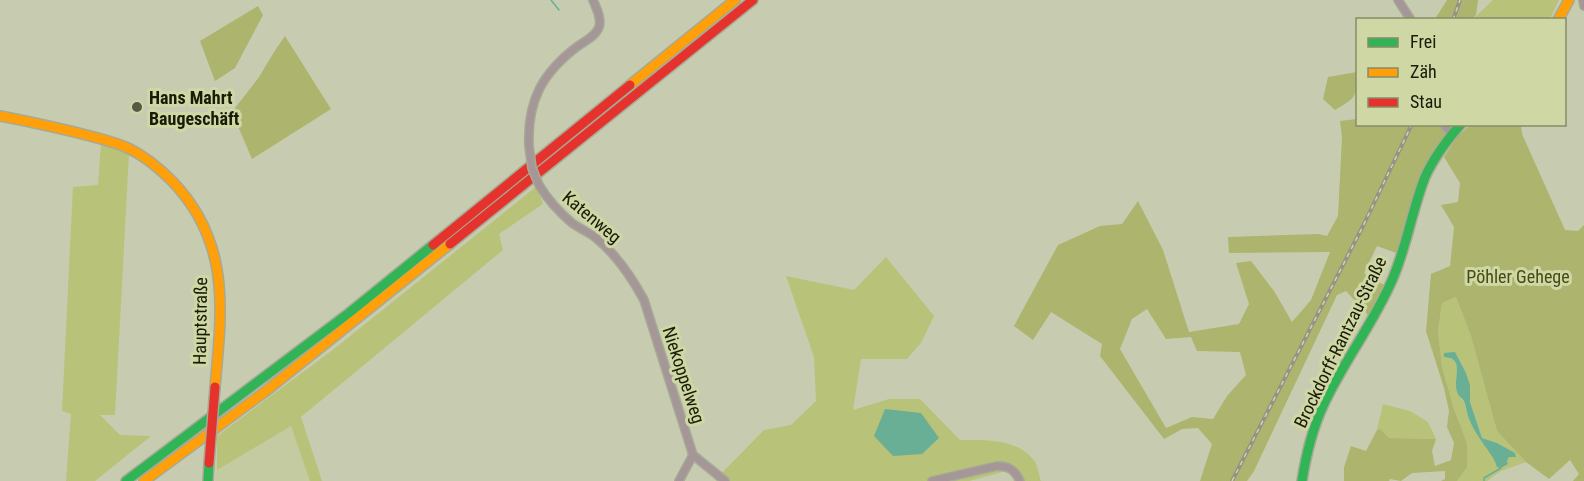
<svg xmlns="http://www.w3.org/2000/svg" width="1584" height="481" font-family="'Roboto Condensed',sans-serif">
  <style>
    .built { fill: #c4cba0 }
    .green { fill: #b8c279; fill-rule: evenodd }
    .forest { fill: #acb46d; fill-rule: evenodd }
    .water { fill: #68af96 }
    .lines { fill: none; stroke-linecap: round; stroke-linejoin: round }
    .stream { stroke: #68af96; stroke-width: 1.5 }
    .street-casing { stroke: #a6aa94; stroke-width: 10 }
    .fast-casing { stroke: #a6aa94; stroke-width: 12 }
    .slow-casing { stroke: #a6aa94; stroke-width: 12 }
    .jam-casing { stroke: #a6aa94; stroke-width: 12 }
    .street { stroke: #a59697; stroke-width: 7 }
    .fast { stroke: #30b455; stroke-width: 9 }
    .slow { stroke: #ff9f0a; stroke-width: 9 }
    .jam { stroke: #e5322d; stroke-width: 9 }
    .rail-casing { stroke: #979187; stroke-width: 4 }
    .rail { stroke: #cfd7a5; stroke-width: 1.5; stroke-dasharray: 4.5; stroke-linecap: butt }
    .street-bridge-casing { stroke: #a6aa94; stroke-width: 10; stroke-linecap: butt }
    .jam-bridge-casing { stroke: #a6aa94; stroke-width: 12; stroke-linecap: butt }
    .street-bridge { stroke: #a59697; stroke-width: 7 }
    .jam-bridge { stroke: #e5322d; stroke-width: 9 }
    .poi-dot { fill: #565943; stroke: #cfd7a5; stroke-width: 2 }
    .labels { text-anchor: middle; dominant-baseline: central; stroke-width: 6; stroke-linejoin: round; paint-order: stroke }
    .poi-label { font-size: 18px; font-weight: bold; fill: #191b08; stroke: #cfd7a5; text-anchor: start }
    .street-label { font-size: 18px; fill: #191b08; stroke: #cfd7a5 }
    .park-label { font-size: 18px; fill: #454b13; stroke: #cfd7a5 }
  </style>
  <rect width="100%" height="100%" fill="#c7ccb0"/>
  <!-- built -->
  <polygon class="built" points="291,426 310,481 216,481 217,470"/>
  <!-- green -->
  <g class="green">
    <polygon points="1493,0 1559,0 1550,19 1531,19 1529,17 1519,19 1472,20"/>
    <polygon points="101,144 129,154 115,415 100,415 120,435 151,436 95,481 66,481 71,414 62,411 73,187 98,185"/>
    <polygon points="537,186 543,204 499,234 503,250 301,417 322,481 310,481 291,426 217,470 217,436 334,349"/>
    <path d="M 886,257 L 934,316 L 921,343 L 907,359 L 861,359 L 853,410 L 889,399 L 920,399 L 960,440 C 985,440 1019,438 1035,462 C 1038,467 1039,475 1041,481 L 1013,481 L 1015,479 L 1006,471 L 969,481 L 717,481 L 715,480 L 764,430 L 791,425 L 816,401 L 814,357 L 786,276 L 854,290 Z"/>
    <path d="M 1456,297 L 1471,336 L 1497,431 L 1526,462 L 1501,471 L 1487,481 L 1457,481 L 1467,467 L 1467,443 L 1454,409 L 1442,367 L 1438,331 L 1442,303 ZM 1455,352 L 1466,373 L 1470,385 L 1470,402 L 1482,438 L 1497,443 L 1515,453 L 1509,457 L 1507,461 L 1508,464 L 1495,459 L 1480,439 L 1470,421 L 1463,400 L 1459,395 L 1456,377 L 1458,372 L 1456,362 L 1450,357 Z"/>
    <polygon points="1383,404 1410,411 1428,422 1436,439 1389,438 1380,429 1377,430"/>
  </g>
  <!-- forest -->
  <g class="forest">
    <polygon points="1447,0 1478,0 1476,15 1472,19 1435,19"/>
    <polygon points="258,6 263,15 235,68 215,81 200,41"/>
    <polygon points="285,36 331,109 252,159 232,112 259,77 274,52"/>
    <path d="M 1357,72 C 1358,97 1355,98 1335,110 L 1323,99 L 1328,77 Z"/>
    <path d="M 1357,119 L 1358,124 L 1456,125 L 1432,155 L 1416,187 L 1399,254 L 1377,246 L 1364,273 L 1384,285 L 1368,315 L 1346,291 L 1337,295 L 1254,471 L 1247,481 L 1200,481 L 1212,444 L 1198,428 L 1182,429 L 1164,439 L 1100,356 L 1102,344 L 1051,312 L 1033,340 L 1014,326 L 1058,245 L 1100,226 L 1122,224 L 1138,201 L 1163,250 L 1189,332 L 1239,324 L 1249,304 L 1236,263 L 1251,261 L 1274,291 L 1292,322 L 1311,300 L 1330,252 L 1229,253 L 1228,237 L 1318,234 L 1327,236 L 1338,216 L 1342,137 L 1340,121 ZM 1147,309 L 1166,339 L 1191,337 L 1197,351 L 1240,352 L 1246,375 L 1227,396 L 1213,419 L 1192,417 L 1166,428 L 1120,349 L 1132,319 Z"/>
    <polygon points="1470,125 1521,125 1522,134 1565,230 1578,231 1584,225 1584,481 1573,481 1579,474 1570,460 1549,479 1526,462 1497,431 1471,336 1456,297 1442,303 1438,331 1442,367 1454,409 1467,443 1467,467 1457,481 1441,481 1445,479 1445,471 1412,473 1401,481 1390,479 1389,481 1344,481 1344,467 1351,446 1366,451 1377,430 1380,429 1389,438 1436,439 1432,451 1435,466 1451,460 1454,443 1447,427 1449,411 1444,388 1426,331 1431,274 1450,266 1454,227 1441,205 1458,202 1460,183 1444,157 1457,137"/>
  </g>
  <!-- water -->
  <g class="water">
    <path d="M 1455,352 L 1466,373 L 1470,385 L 1470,402 L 1482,438 L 1497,443 L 1515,453 L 1516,457 L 1509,457 L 1507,461 L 1508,464 L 1501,468 L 1497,467 C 1494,456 1486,449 1480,439 C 1476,433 1472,426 1469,419 C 1467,413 1466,407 1464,401 C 1461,396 1461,399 1458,394 C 1451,380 1467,358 1444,357 L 1444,353 Z"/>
    <polygon points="885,409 921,413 939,438 922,454 893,456 874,436"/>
  </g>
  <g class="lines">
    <!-- stream -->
    <g class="stream">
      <polyline points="551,0 559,10"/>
      <polyline points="1484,481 1484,478 1501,468"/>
    </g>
    <!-- street casing -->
    <g class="street-casing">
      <g id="street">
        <polyline points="1398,0 1411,20"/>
        <polyline points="1583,0 1584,6"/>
        <polyline points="1443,124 1452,134"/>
        <path d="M 529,146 C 527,101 542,73 578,46 C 585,41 596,36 599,27 C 602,19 596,7 593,0"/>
        <path d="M 539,185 C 548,200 559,212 572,223 C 580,229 589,232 596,238 C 617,255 631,276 644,300 L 693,455 L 725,481"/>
        <polyline points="679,481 693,455"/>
        <path d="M 932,481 L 997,466 C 1009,466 1015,470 1020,481"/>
      </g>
    </g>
    <!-- fast casing -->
    <g class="fast-casing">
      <g id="fast">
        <polyline points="126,481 349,313 433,245"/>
        <polyline points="208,481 209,463"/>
        <path d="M 1302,481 C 1306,455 1312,430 1323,406 C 1343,362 1374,323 1393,278 C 1407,245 1412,210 1425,177 C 1434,157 1447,140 1461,124"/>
      </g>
    </g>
    <!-- slow casing -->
    <g class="slow-casing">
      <g id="slow">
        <polyline points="1558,20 1569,0"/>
        <polyline points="630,85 735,0"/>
        <path d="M 0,116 C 31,122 63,129 94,137 C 105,140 117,143 128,148 C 145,156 159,168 172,181 C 231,242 222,310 215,387"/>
        <polyline points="144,481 266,391 450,244"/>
      </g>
    </g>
    <!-- jam casing -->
    <g class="jam-casing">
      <g id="jam">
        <polyline points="450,244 753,0"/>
        <polyline points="433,245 630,85"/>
      </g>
    </g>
    <!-- street -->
    <use href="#street" class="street"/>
    <!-- fast -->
    <use href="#fast" class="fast"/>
    <!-- slow -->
    <use href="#slow" class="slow"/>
    <!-- jam -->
    <use href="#jam" class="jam"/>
    <!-- rail casing -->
    <g class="rail-casing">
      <g id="rail">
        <polyline points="1453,20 1460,0"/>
        <polyline points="1232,481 1363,226 1412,124"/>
      </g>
    </g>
    <!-- rail -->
    <use href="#rail" class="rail"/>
    <!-- street-bridge casing -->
    <g class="street-bridge-casing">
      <polyline id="street-bridge" points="529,146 532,168 539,185"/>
    </g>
    <!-- jam-bridge casing -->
    <g class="jam-bridge-casing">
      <polyline id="jam-bridge" points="209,463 215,387"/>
    </g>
    <!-- street-bridge -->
    <use href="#street-bridge" class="street-bridge"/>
    <!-- jam-bridge -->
    <use href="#jam-bridge" class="jam-bridge"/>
  </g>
  <!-- markers -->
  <circle class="poi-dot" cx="137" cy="107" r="6"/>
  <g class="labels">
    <!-- poi labels -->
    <g class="poi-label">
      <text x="149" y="97">Hans Mahrt<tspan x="149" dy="21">Baugeschäft</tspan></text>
    </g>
    <!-- street labels -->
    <g class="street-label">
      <text transform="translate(592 217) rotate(40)">Katenweg</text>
      <text transform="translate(200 321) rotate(-89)">Hauptstraße</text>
      <text transform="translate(1340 342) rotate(-64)">Brockdorff-Rantzau-Straße</text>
      <text transform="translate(684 375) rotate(72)">Niekoppelweg</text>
    </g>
    <!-- park labels -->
    <g class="park-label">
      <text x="1518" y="276">Pöhler Gehege</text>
    </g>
  </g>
  <!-- legend -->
  <rect x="1356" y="18" width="210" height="108" fill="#cfd7a5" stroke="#868c66" stroke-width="1.5"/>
  <rect x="1368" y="38" width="30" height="9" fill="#30b455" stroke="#868c66" stroke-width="1.5"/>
  <text x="1410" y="48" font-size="18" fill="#191b08">Frei</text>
  <rect x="1368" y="68" width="30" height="9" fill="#ff9f0a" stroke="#868c66" stroke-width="1.5"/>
  <text x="1410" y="78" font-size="18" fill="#191b08">Zäh</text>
  <rect x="1368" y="98" width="30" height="9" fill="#e5322d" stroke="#868c66" stroke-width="1.5"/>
  <text x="1410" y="108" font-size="18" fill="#191b08">Stau</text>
</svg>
